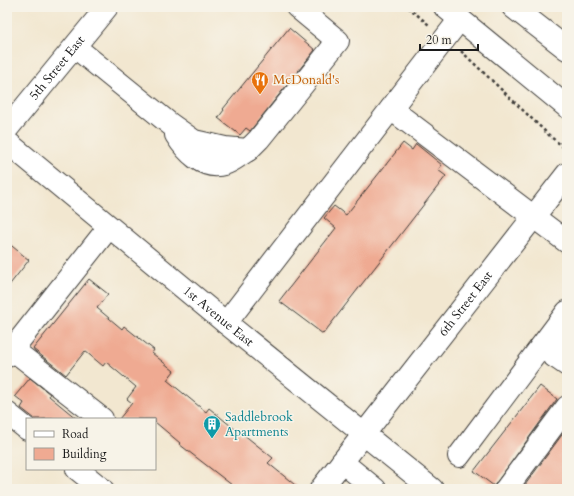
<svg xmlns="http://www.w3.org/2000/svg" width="574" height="496" font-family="Cardo,serif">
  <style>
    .building { fill: #efaa92 }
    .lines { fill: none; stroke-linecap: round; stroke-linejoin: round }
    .minor-casing { stroke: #3c3a37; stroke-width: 24 }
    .major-casing { stroke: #3c3a37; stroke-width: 24 }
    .path { stroke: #3c3a37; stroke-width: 2.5; stroke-dasharray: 3 3; stroke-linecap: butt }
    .minor { stroke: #fff; stroke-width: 22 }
    .major { stroke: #fff; stroke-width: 22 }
    .labels { text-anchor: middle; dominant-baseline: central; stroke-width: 3; stroke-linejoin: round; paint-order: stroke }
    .street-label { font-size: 13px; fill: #1c1c1c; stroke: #f7f3e8 }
    .food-label { font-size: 13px; fill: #c56008; stroke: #f7f3e8; text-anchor: start }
    .culture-label { font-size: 13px; fill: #0d838f; stroke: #f7f3e8; text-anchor: start }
  </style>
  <rect width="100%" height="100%" fill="#f7f3e8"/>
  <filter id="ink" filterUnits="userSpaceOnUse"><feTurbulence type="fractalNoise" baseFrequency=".025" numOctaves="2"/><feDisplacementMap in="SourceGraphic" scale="8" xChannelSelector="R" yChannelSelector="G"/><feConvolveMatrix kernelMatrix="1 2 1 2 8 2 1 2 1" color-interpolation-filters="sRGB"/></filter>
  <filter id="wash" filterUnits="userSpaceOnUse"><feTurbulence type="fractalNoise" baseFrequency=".012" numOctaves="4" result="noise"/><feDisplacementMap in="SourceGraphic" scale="16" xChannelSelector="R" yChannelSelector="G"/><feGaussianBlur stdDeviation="0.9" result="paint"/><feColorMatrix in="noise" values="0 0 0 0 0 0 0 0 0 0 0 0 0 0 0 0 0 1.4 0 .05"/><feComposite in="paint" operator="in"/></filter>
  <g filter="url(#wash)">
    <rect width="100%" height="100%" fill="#f2e7d0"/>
    <g id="blocks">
      <!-- building -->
      <g class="building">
        <polygon points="289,28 315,50 250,131 246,128 240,135 218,118 224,110 223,109"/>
        <polygon points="403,143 412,150 416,144 442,165 438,170 446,176 323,334 279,301 336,228 324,218 334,206 346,215"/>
        <polygon points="7,242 29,260 7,288"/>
        <polygon points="89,279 108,294 97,308 122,329 124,326 154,350 152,353 174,371 167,380 206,412 209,408 242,435 243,434 273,458 268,463 300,489 237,489 179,444 180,443 155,422 155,419 119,419 132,403 127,399 136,387 106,362 103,366 85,351 66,375 33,349"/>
        <polygon points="30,378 50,394 49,396 77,419 35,419 21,408 24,403 15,396"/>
        <polygon points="540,386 557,399 494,486 474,471"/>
        <polygon points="567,428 567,489 522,489"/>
      </g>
    </g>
  </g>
  <g filter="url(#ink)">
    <use href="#blocks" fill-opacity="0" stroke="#3c3a37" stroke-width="1"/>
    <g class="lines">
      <!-- minor casing -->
      <g class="minor-casing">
        <g id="minor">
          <polyline points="75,47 170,124 194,141 225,148 248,150 259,139 338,41 297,7"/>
          <polyline points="391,109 567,242"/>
          <path id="s1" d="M 7,129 L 107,7"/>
          <path d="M 176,135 C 186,151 203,170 224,164 C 232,162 241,154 248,150"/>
          <path id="s2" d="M 7,142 L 226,323 L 432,489"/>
          <polyline points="226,323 460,19"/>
          <polyline points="541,347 567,365"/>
          <polyline points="12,349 102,419"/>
          <polyline points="7,356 109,227"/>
          <polyline points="555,357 567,342"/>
          <polyline points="7,413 27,429"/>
          <polyline points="459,456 567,312"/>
          <polyline points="342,462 375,489"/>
          <polyline points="77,469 102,489"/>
          <path id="s3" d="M 321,489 L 567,174"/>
          <polyline points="506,489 567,407"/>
        </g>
      </g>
      <!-- major casing -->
      <g class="major-casing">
        <g id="major">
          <polyline points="445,7 567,107"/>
          <polyline points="513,7 567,49"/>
        </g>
      </g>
      <!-- path -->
      <g class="path">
        <polyline points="408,7 429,25"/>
        <polyline points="461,51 551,137 567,150"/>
      </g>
      <!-- minor -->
      <use href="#minor" class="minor"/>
      <!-- major -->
      <use href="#major" class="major"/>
    </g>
  </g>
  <!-- icons -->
  <defs>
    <g id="restaurant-pin" transform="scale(0.9)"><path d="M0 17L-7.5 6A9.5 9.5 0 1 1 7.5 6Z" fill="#e8710a" stroke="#f7f3e8"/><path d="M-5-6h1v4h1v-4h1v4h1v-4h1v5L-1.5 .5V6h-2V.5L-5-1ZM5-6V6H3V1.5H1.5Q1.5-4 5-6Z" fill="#fff"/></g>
    <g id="building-pin" transform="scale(0.9)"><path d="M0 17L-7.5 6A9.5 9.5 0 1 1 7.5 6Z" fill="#0f9aa8" stroke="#f7f3e8"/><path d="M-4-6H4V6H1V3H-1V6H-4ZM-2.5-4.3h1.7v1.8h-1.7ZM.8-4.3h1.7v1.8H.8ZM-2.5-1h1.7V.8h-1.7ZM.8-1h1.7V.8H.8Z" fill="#fff"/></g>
  </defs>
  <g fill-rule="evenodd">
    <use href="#restaurant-pin" x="260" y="80"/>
    <use href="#building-pin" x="212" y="424"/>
  </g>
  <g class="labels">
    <!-- street labels -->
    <g class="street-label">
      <text stroke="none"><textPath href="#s1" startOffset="79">5th Street East</textPath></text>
      <text stroke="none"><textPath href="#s3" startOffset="235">6th Street East</textPath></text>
      <text stroke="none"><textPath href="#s2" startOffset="274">1st Avenue East</textPath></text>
    </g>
    <!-- food labels -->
    <g class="food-label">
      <text x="273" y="80">McDonald's</text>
    </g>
    <!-- culture labels -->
    <g class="culture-label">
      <text x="225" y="417">Saddlebrook<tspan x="225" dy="15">Apartments</tspan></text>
    </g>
  </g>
  <!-- margin -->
  <rect width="574" height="496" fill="none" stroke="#f7f3e8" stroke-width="24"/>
  <!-- legend -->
  <rect x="26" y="418" width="130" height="52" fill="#f7f3e8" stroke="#9f9d96"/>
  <rect x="34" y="431" width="20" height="6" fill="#ffffff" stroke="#9f9d96"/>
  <text x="62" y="438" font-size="12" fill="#1c1c1c">Road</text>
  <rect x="34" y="448" width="20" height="12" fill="#efaa92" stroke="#9f9d96"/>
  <text x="62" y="458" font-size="12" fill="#1c1c1c">Building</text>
  <!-- scale -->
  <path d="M420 44v6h58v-6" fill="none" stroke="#1c1c1c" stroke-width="2"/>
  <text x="426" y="44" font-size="12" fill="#1c1c1c" stroke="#f7f3e8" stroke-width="3" paint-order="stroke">20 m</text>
</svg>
